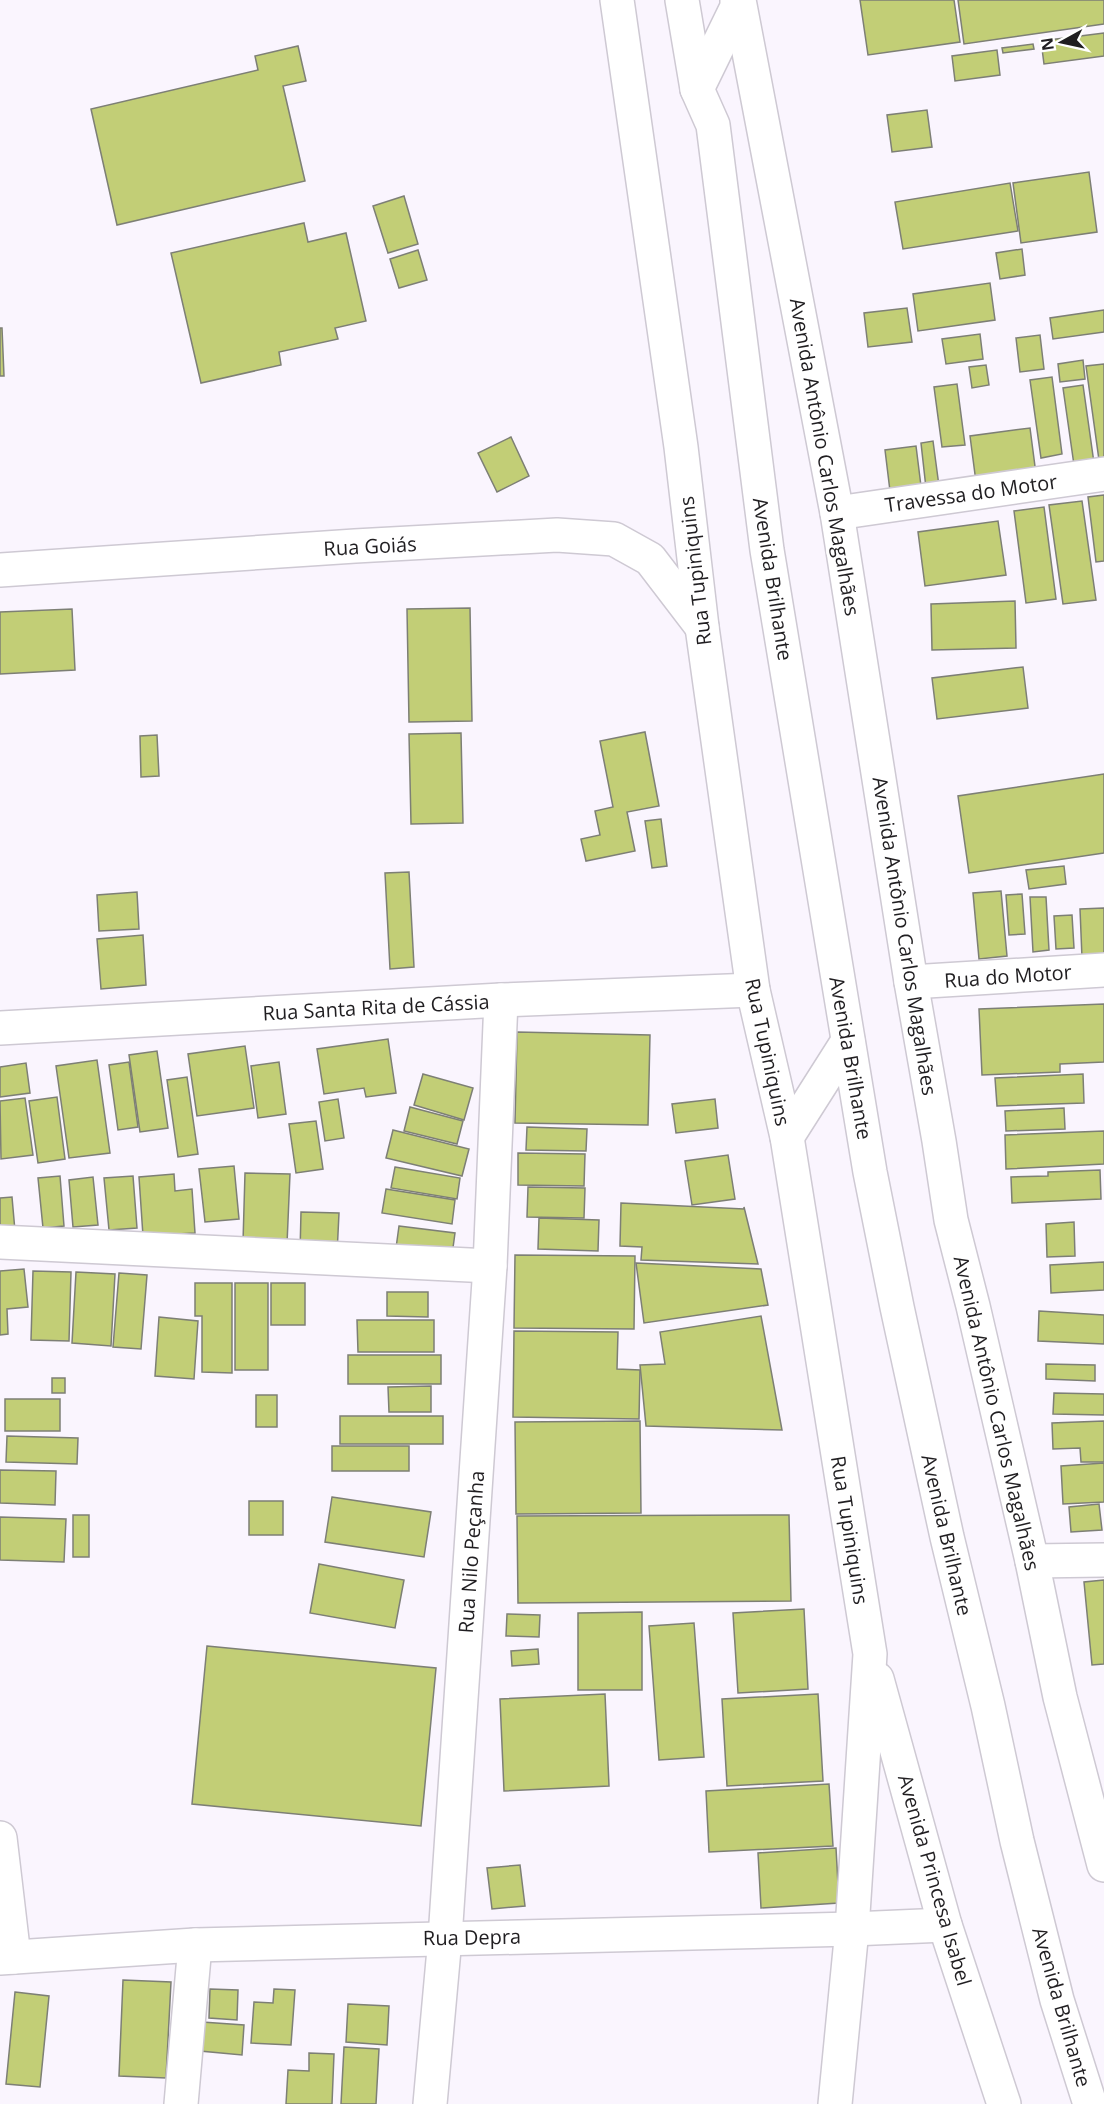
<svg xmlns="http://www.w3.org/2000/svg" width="1104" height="2104" font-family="'Open Sans',sans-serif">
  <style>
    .building { fill: #c2ce76; stroke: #7d7f75; stroke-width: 1.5 }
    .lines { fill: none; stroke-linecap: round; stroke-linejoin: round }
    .minor-casing { stroke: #cec9d3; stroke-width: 36 }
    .major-casing { stroke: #cec9d3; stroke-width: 36 }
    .minor { stroke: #fff; stroke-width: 33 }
    .major { stroke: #fff; stroke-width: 33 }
    .labels { text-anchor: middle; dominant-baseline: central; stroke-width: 6; stroke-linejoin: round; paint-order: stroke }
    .street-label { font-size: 20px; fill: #201e21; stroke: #fff }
  </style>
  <rect width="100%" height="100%" fill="#faf5fe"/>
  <!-- building -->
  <g class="building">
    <polygon points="860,0 954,0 960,42 868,55"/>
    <polygon points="958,0 1104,0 1104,24 964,44"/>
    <polygon points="1104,33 1104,56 1044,64 1041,41"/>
    <polygon points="1033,44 1034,49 1003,53 1002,48"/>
    <polygon points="298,46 306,81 283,86 305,181 117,225 91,109 258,70 255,56"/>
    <polygon points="997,50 1000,75 955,81 952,56"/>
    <polygon points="927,110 932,147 892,152 887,115"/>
    <polygon points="1089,172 1097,232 1021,243 1013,183"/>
    <polygon points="1010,183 1018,231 903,249 895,202"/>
    <polygon points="404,196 418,244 388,253 373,206"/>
    <polygon points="304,223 308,242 346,233 366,321 335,328 338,339 279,352 281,365 201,383 171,253"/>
    <polygon points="1022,249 1025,275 1000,279 996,253"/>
    <polygon points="418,250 427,280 399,288 390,259"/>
    <polygon points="990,283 995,320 918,331 913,294"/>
    <polygon points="907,308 912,342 868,347 864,313"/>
    <polygon points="1104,310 1104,332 1053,339 1050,318"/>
    <polygon points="0,328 2,328 4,376 0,376"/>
    <polygon points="980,334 983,359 946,364 942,339"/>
    <polygon points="1040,335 1044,369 1020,372 1016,338"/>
    <polygon points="1083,360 1085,379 1060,382 1058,364"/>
    <polygon points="1104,364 1104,460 1099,460 1086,366"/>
    <polygon points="986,365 989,385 972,388 969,367"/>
    <polygon points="1052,377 1062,454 1041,458 1030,380"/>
    <polygon points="957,384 965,445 942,447 934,387"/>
    <polygon points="1083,385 1094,463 1074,465 1063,388"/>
    <polygon points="1030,428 1036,474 976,482 970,436"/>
    <polygon points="511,437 529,476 497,492 478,453"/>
    <polygon points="933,441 939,486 926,488 921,443"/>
    <polygon points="916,446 921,486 890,491 885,450"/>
    <polygon points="1104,495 1104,561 1096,562 1088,497"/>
    <polygon points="1082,501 1096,600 1063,604 1049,505"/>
    <polygon points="1044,507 1056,599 1026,603 1014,511"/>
    <polygon points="998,521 1006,575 925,586 918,532"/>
    <polygon points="1015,601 1016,648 932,650 931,604"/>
    <polygon points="470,608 472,721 409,722 407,609"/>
    <polygon points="72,609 75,670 0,674 0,612"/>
    <polygon points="1023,667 1028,708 937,719 932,678"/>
    <polygon points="645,732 659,806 627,812 635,851 586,861 581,839 600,835 595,811 613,807 600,741"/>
    <polygon points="461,733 463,823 411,824 409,734"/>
    <polygon points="157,735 159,776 141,777 140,736"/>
    <polygon points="1104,774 1104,853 969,873 958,796"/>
    <polygon points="661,819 667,866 652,868 645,821"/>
    <polygon points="1064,866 1066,884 1029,889 1026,870"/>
    <polygon points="409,872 414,967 390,969 385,873"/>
    <polygon points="1001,891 1007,956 979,959 973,893"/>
    <polygon points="137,892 139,929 99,931 97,895"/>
    <polygon points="1022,894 1025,934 1009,935 1006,895"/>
    <polygon points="1030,897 1046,897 1049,950 1033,952"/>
    <polygon points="1104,908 1104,956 1082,958 1080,909"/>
    <polygon points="1072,915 1074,948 1056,949 1054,916"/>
    <polygon points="143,935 146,985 101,989 97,939"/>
    <polygon points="1104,1004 1104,1062 1060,1064 1060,1072 982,1075 979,1009"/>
    <polygon points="517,1032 650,1035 648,1125 515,1123"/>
    <polygon points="388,1039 396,1093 366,1097 364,1088 324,1094 317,1049"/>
    <polygon points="245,1046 254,1108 197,1116 188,1054"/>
    <polygon points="157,1051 168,1128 140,1132 129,1055"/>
    <polygon points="97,1060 110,1153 69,1158 56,1066"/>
    <polygon points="129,1062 138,1127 118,1130 109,1065"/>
    <polygon points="279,1062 286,1114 258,1118 251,1066"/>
    <polygon points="26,1063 30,1093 0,1097 0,1067"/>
    <polygon points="423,1074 473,1088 464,1120 414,1105"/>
    <polygon points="1083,1074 1084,1103 997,1106 995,1078"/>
    <polygon points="187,1077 198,1154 178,1157 167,1080"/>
    <polygon points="57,1097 65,1159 38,1163 29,1101"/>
    <polygon points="25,1098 33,1155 1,1159 0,1101"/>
    <polygon points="338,1099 344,1138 325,1141 319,1102"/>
    <polygon points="715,1099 718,1128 676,1133 672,1104"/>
    <polygon points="410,1107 463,1121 457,1144 404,1131"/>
    <polygon points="1064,1108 1065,1129 1006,1131 1005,1111"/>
    <polygon points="316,1121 323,1169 296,1173 289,1124"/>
    <polygon points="527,1127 587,1129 586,1151 526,1150"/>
    <polygon points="393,1130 469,1149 462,1176 386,1158"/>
    <polygon points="1104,1131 1104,1164 1006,1169 1005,1135"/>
    <polygon points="518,1153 585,1154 584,1186 518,1185"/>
    <polygon points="728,1155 735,1199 692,1205 685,1161"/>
    <polygon points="234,1166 239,1219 205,1222 199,1169"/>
    <polygon points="395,1167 460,1178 457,1199 391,1188"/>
    <polygon points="1100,1170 1101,1199 1012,1203 1011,1177 1048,1176 1048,1172"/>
    <polygon points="245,1173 290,1174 287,1244 243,1242"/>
    <polygon points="174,1174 175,1191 192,1189 195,1233 143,1236 139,1177"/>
    <polygon points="60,1176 64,1226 43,1228 38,1178"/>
    <polygon points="133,1176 137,1228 109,1230 104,1178"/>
    <polygon points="93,1177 98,1225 73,1227 69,1180"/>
    <polygon points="528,1187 585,1188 584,1218 527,1217"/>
    <polygon points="386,1189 455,1200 452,1224 382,1213"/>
    <polygon points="12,1197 15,1231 0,1232 0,1198"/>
    <polygon points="621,1203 744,1209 744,1207 758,1264 641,1260 642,1247 620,1246"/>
    <polygon points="301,1212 339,1213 337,1254 300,1253"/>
    <polygon points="539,1218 599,1220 598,1251 538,1249"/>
    <polygon points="1074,1222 1075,1256 1047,1257 1046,1224"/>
    <polygon points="399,1226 455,1233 452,1255 396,1248"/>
    <polygon points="515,1255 635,1256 634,1329 514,1328"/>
    <polygon points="1104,1262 1104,1290 1051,1293 1050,1265"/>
    <polygon points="636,1263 761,1269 768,1305 644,1323"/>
    <polygon points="24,1269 28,1307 7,1309 8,1334 0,1335 0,1271"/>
    <polygon points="33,1271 71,1272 69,1341 31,1340"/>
    <polygon points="76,1272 115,1274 111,1346 72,1343"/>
    <polygon points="119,1273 147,1275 141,1349 113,1347"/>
    <polygon points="195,1283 232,1283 232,1373 202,1372 202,1316 195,1316"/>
    <rect x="235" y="1283" width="33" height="87"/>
    <rect x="271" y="1283" width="34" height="42"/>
    <polygon points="387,1292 428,1292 428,1317 387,1316"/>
    <polygon points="1039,1311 1104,1315 1104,1344 1038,1341"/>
    <polygon points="761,1316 782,1430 646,1426 640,1365 665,1364 660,1332"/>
    <polygon points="159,1317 198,1321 194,1379 155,1376"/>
    <polygon points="357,1320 434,1320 434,1352 358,1352"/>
    <polygon points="514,1331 618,1332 617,1369 640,1370 639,1419 513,1417"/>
    <rect x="348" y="1355" width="93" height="29"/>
    <polygon points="1046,1364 1095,1365 1095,1381 1046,1379"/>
    <rect x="52" y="1378" width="13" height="15"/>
    <polygon points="431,1386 431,1412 389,1412 388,1387"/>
    <polygon points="1054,1393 1104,1394 1104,1415 1053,1414"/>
    <rect x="256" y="1395" width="21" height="32"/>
    <rect x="5" y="1399" width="55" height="32"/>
    <rect x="340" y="1416" width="103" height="28"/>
    <polygon points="640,1421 641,1513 516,1514 515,1422"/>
    <polygon points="1104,1421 1104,1462 1081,1462 1080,1448 1053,1449 1052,1423"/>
    <polygon points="7,1436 78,1438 77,1464 6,1462"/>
    <rect x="332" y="1446" width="77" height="25"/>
    <polygon points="1104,1463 1104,1502 1063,1504 1061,1466"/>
    <polygon points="0,1470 56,1471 55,1505 0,1503"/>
    <polygon points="332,1497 431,1512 424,1557 325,1542"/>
    <rect x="249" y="1501" width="34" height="34"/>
    <polygon points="1099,1504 1102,1530 1071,1532 1069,1507"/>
    <rect x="73" y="1515" width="16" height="42"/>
    <polygon points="789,1515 791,1601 518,1603 517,1516"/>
    <polygon points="0,1517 66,1519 64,1562 0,1560"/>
    <polygon points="319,1564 404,1580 395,1628 310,1613"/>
    <polygon points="1104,1580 1104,1664 1092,1665 1084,1582"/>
    <polygon points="804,1609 808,1689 738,1693 733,1613"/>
    <polygon points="642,1612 642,1690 578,1690 578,1613"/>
    <polygon points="507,1614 540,1615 539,1637 506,1636"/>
    <polygon points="694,1623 704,1757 659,1760 649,1626"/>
    <polygon points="207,1646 436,1668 421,1826 192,1804"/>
    <polygon points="538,1649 539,1664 512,1666 511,1651"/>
    <polygon points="605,1694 609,1786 504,1791 500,1699"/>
    <polygon points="818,1694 823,1781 727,1786 722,1699"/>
    <polygon points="829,1784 833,1846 709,1852 706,1791"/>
    <polygon points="836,1848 839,1903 761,1908 758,1853"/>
    <polygon points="520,1865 525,1906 492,1909 487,1868"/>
    <polygon points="123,1980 171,1982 166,2078 119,2076"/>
    <polygon points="210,1989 238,1990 237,2020 209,2018"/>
    <polygon points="274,1989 295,1990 291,2045 251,2043 254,2002 273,2003"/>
    <polygon points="15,1992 49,1996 40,2087 6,2084"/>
    <polygon points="348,2004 389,2006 387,2045 346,2042"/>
    <polygon points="202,2022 244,2025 242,2055 200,2051"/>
    <polygon points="344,2047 379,2049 376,2104 341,2104"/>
    <polygon points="309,2053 334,2054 332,2104 286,2104 288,2070 309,2071"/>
  </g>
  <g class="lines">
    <!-- minor casing -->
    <g class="minor-casing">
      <g id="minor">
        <polyline points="617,0 681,447 702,627 753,990 787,1137 870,1654 852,1929 835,2104"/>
        <polyline points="739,0 837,513 911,982 939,1141 951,1220 973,1306 1032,1561 1060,1697 1104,1865"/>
        <polyline points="697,89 737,7 737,0"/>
        <polyline points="837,513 1104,474"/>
        <polyline points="0,570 355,546 557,535 614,539 650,559 702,627"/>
        <polyline points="911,982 1104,970"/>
        <polyline points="0,1028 501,1000 753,990"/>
        <polyline points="0,1242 490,1266"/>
        <polyline points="1032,1561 1104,1560"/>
        <polyline points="877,1679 945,1925 1004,2104"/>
        <polyline points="0,1838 14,1957"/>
        <polyline points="0,1958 195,1945 852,1929 945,1925"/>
        <polyline points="181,2104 195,1945"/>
        <polyline points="430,2104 445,1938 490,1266 501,1000"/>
      </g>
    </g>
    <!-- major casing -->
    <g class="major-casing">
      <g id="major">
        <polyline points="682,0 697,89 713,125 767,550 870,1172 897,1307 947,1537 988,1706 1017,1841 1057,2000 1090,2104"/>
        <polyline points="787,1137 848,1041"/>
      </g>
    </g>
    <!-- minor -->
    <use href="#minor" class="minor"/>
    <!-- major -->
    <use href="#major" class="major"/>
  </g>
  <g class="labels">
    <!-- street labels -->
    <g class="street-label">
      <text transform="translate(825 457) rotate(80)">Avenida Antônio Carlos Magalhães</text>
      <text transform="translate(971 493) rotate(-8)">Travessa do Motor</text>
      <text transform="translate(370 546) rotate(-3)">Rua Goiás</text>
      <text transform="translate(695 571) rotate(-97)">Rua Tupiniquins</text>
      <text transform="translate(773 579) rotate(81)">Avenida Brilhante</text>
      <text transform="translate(905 936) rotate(81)">Avenida Antônio Carlos Magalhães</text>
      <text transform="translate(1008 976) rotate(-4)">Rua do Motor</text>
      <text transform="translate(376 1007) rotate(-3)">Rua Santa Rita de Cássia</text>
      <text transform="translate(768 1052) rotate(78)">Rua Tupiniquins</text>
      <text transform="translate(851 1058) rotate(80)">Avenida Brilhante</text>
      <text transform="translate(997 1413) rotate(77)">Avenida Antônio Carlos Magalhães</text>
      <text transform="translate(850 1530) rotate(81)">Rua Tupiniquins</text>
      <text transform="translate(947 1535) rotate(77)">Avenida Brilhante</text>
      <text transform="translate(471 1552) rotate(-86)">Rua Nilo Peçanha</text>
      <text transform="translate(935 1880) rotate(74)">Avenida Princesa Isabel</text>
      <text transform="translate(472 1937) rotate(-1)">Rua Depra</text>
      <text transform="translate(1062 2007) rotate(74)">Avenida Brilhante</text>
    </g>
  </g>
  <!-- north arrow -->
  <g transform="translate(1062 42) rotate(262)" stroke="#ffffff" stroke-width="4.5" paint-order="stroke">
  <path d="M0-4.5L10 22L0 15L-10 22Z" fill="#201e21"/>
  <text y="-9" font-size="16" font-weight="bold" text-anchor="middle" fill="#201e21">N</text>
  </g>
</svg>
